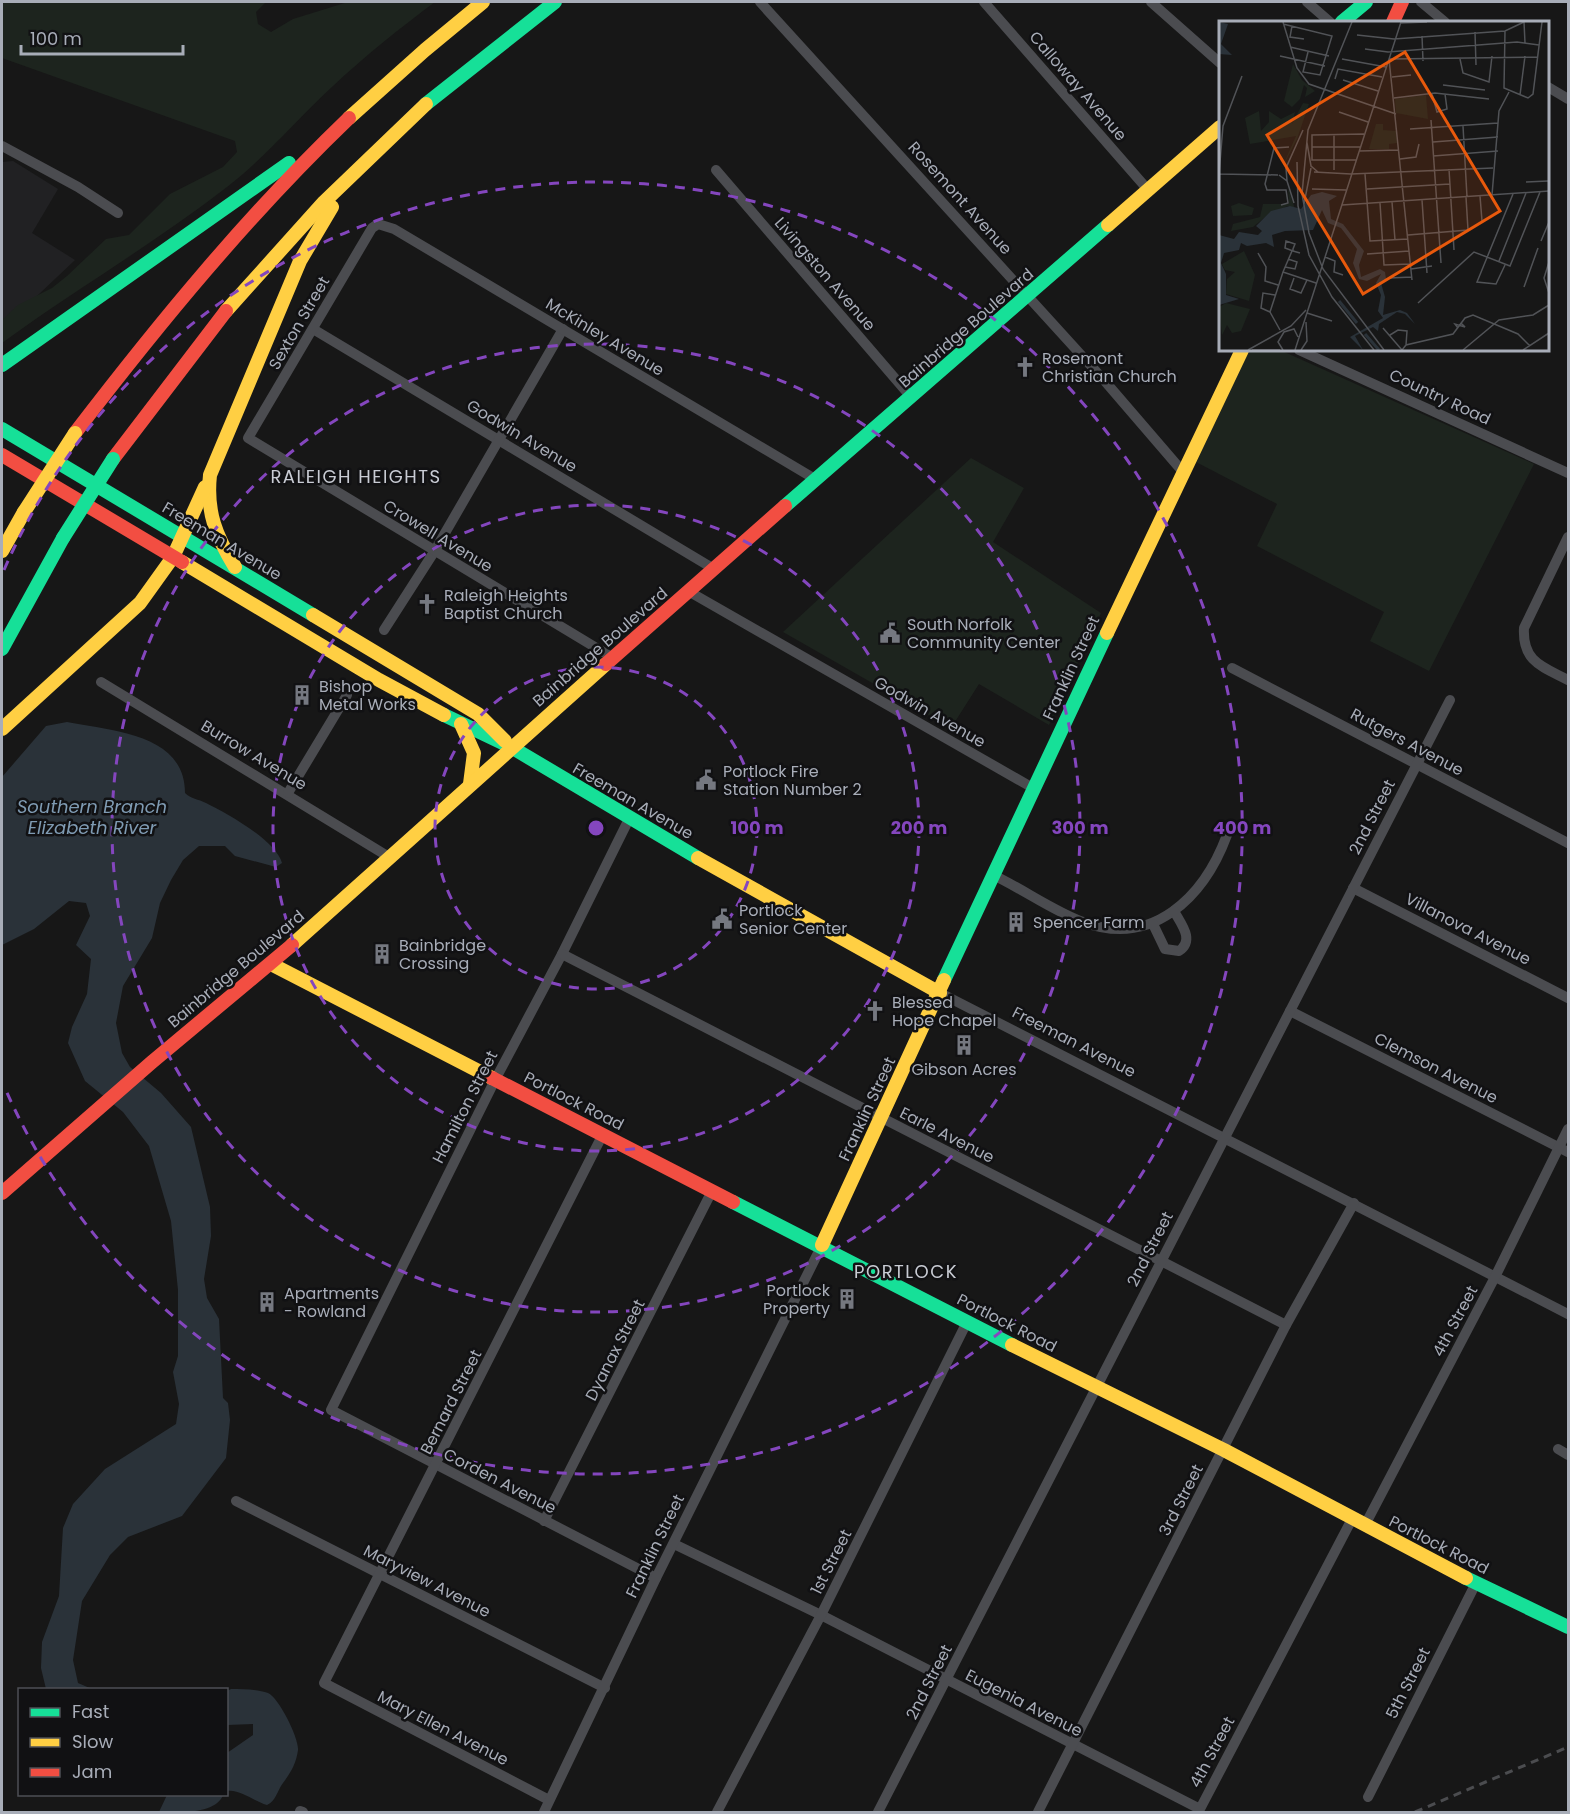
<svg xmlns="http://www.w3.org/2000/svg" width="1570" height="1814" font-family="Poppins,sans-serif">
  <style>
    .built { fill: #212123 }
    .green { fill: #1d241e }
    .water { fill: #2a3239 }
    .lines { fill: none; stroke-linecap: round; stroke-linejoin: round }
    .street { stroke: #4b4c50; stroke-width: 10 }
    .fast { stroke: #16e098; stroke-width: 14 }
    .slow { stroke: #ffcf43; stroke-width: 14 }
    .jam { stroke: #f24e42; stroke-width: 14 }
    .rail { stroke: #4b4c4f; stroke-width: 3; stroke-dasharray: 8 6; stroke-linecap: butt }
    .fast-bridge { stroke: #16e098; stroke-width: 14 }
    .slow-bridge { stroke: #ffcf43; stroke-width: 14 }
    .ring { fill: none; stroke: #8446be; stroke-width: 3; stroke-dasharray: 10 8 }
    .labels { text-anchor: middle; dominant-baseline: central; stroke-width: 5; stroke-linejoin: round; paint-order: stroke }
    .street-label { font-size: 16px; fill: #a8adb8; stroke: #111113 }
    .poi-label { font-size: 16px; fill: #a8adb8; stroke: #111113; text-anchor: start }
    .neighbourhood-label { font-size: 18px; letter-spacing: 1.5px; fill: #c9ccd4; stroke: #111113 }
    .water-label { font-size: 18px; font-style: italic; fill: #7f9bb3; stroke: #111113 }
    .inset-river { fill: none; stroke: #2a3239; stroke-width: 3 }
    .inset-road { fill: none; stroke: #515357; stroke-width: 1.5 }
    .view { fill: #e8590c; fill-opacity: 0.15; stroke: #e8590c; stroke-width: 3 }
    .inset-edge { fill: none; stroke: #a8adb8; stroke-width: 3 }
    .centre { fill: #8446be; stroke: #111113; stroke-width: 3 }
    .ring-label { font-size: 18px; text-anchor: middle; font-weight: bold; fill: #8446be; stroke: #111113; stroke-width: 5; stroke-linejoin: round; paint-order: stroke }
  </style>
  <rect width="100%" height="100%" fill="#171717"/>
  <!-- built -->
  <polygon class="built" points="13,161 58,189 32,233 75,260 2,329 2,162"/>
  <!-- green -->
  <g class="green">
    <path d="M 2,2 L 266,2 L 256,12 L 258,24 L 271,32 L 293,19 L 348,2 L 435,2 C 400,28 365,56 333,86 C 297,119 266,157 227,187 C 155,243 76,289 2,343 L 2,320 L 18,305 L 52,288 L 67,276 L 106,239 L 129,235 L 170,194 L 223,167 L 237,152 L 235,141 L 2,58 Z"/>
    <polygon points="1249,350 1280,350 1534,464 1429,671 1370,641 1384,612 1257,546 1277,504 1196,462"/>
    <polygon points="971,458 1024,488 993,542 1101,613 1049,725 979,684 951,728 783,632"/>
  </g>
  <!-- water -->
  <g class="water">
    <path d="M 67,722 C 111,731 185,733 185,793 C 191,799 198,799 206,803 C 226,813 276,840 282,863 L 276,867 L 235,856 L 225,846 L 199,846 L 183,860 L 171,880 L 160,903 L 152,938 L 123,986 L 116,1023 L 122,1053 L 130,1067 L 161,1093 L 191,1127 L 210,1207 L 211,1236 L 204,1279 L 207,1298 L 219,1319 L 223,1398 L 228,1403 L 230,1420 L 226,1458 L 182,1516 L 128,1537 L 110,1555 L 82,1601 L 73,1660 L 78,1683 L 92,1689 L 46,1689 L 41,1668 L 42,1642 L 59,1596 L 63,1528 L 73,1504 L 105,1469 L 176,1424 L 179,1404 L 173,1372 L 178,1356 L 178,1290 L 171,1221 L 149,1146 L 123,1112 L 85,1081 L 68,1043 L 72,1027 L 87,994 L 91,959 L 76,945 L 90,916 L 86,903 L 69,901 L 34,929 L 2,945 L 2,777 L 46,726 Z"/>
    <path d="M 231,1689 C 242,1689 257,1689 268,1693 C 279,1698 299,1738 298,1750 C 296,1764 291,1772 283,1783 C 277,1791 276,1801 267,1805 C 253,1801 240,1789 227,1791 L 227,1753 L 253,1735 L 253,1724 L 227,1725 L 227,1691 Z"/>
    <path d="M 167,1795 L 167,1794 L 223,1795 C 216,1814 179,1813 159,1812 Z"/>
  </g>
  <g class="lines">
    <!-- street -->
    <g class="street">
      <polyline points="760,2 1103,379 1183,472"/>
      <polyline points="984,2 1149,191"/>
      <polyline points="1151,2 1220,63"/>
      <polyline points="1307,2 1330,22"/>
      <polyline points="1421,2 1445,22"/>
      <polyline points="1548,87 1568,99"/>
      <polyline points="2,146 78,187 118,213"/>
      <polyline points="716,170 911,397"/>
      <polyline points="313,329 714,569"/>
      <polyline points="1299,350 1568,473"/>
      <path d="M 1568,537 L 1524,628 C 1522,662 1543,667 1568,680"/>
      <polyline points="688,591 1033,788"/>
      <polyline points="384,630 434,552 563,329"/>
      <polyline points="613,658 248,438 372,228 378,224 394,229 815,479"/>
      <polyline points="1232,668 1568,843"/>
      <polyline points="101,682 389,857"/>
      <polyline points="288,793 347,695"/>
      <polyline points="629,819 562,954 495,1080 331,1410 656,1578"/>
      <path d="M 993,875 C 1023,889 1053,911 1083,922 C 1153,948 1204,897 1227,835"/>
      <polyline points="1353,888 1568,998"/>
      <path d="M 1153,924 L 1165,949 L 1179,951 C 1195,940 1181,924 1174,911"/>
      <polyline points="562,954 1286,1325"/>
      <polyline points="940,993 1568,1314"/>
      <polyline points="1290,1011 1568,1152"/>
      <polyline points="1558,1449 1568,1455"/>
      <polyline points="236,1501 605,1688"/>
      <polyline points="544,1521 712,1191"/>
      <polyline points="1365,1525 1495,1277 1568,1129"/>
      <polyline points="674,1544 821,1615 1200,1809 1352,1519"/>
      <polyline points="1368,1797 1476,1583"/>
      <polyline points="549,1800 324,1683 603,1134"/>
      <polyline points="300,1811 303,1812"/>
      <polyline points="544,1812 656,1578 822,1245"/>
      <polyline points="717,1812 821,1615 967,1322"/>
      <polyline points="878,1812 1450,700"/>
      <polyline points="1038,1812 1286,1325 1354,1203"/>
    </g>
    <!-- fast -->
    <g class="fast">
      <polyline points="1342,22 1366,2"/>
      <polyline points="426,104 555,2"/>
      <polyline points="2,365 289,163"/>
      <polyline points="2,429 313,615"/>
      <polyline points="785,506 1108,225"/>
      <polyline points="2,649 63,538"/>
      <polyline points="444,715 511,747 698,858"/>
      <polyline points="944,980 1107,633"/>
      <polyline points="733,1202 1012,1345"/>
      <polyline points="1466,1578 1568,1627"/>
    </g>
    <!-- slow -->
    <g class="slow">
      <polyline points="349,118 425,50 483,2"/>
      <polyline points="1108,225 1220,127"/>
      <polyline points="226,311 324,202 426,104"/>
      <polyline points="2,551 24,512"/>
      <polyline points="182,562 379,680 444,715"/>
      <path d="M 235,567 C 216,536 206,512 210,475 L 300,261 L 332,207"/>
      <polyline points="313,615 478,714 505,741"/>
      <polyline points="1107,633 1242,350"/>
      <polyline points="461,724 474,753 470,784"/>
      <polyline points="2,729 140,603 173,557 205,487"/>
      <polyline points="698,858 940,993"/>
      <polyline points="292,945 606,664"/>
      <polyline points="271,964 492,1078"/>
      <polyline points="822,1245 944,980"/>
      <polyline points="1012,1345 1224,1450 1466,1578"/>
    </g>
    <!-- jam -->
    <g class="jam">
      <polyline points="1393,22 1402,2"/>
      <path d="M 75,433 C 160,322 248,215 349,118"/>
      <polyline points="2,455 182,562"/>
      <polyline points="113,459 226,311"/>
      <polyline points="606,664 785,506"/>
      <polyline points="492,1078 733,1202"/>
      <polyline points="2,1193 152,1062 292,945"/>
    </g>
    <!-- rail -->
    <polyline class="rail" points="1415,1812 1568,1747"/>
    <!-- fast-bridge -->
    <polyline class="fast-bridge" points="63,538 113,459"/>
    <!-- slow-bridge -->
    <polyline class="slow-bridge" points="24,512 75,433"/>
  </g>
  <!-- distance rings -->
  <g class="ring">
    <circle cx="596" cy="828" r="161"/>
    <circle cx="596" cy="828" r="323"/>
    <circle cx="596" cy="828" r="484"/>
    <path d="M4 570A646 646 0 1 1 4 1086"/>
  </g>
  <!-- icons -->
  <defs>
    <g id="church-bare" transform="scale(1.62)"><path d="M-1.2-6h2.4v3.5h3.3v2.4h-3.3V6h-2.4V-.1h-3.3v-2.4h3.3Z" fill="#757880" stroke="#111113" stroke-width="2.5" paint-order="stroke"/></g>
    <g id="civic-bare" transform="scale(1.62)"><path d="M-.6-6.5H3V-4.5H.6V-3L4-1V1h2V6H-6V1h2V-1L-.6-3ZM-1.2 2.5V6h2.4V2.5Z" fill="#757880" stroke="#111113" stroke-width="2.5" paint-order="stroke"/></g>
    <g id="building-bare" transform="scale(1.62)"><path d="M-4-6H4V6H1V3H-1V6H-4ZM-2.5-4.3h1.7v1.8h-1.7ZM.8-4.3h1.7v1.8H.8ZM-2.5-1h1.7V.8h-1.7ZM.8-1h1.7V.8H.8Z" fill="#757880" stroke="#111113" stroke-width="2.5" paint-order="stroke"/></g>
  </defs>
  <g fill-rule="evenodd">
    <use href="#church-bare" x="1025" y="367"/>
    <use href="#church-bare" x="427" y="604"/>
    <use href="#civic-bare" x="890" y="633"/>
    <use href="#building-bare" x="302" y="695"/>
    <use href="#civic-bare" x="706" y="780"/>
    <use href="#civic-bare" x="722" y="919"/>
    <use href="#building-bare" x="1016" y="922"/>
    <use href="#building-bare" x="382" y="954"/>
    <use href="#church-bare" x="875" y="1011"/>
    <use href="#building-bare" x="964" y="1045"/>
    <use href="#building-bare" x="847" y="1299"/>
    <use href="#building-bare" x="267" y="1302"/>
  </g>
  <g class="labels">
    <!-- street labels -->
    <g class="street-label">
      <text transform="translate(1078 86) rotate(49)">Calloway Avenue</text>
      <text transform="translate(960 198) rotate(48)">Rosemont Avenue</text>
      <text transform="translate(825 274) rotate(49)">Livingston Avenue</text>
      <text transform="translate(299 323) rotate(-60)">Sexton Street</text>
      <text transform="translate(966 328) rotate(-41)">Bainbridge Boulevard</text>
      <text transform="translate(605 337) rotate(31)">McKinley Avenue</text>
      <text transform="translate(1440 397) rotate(25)">Country Road</text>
      <text transform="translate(522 436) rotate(31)">Godwin Avenue</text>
      <text transform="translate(438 536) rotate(31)">Crowell Avenue</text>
      <text transform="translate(222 541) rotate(31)">Freeman Avenue</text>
      <text transform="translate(600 647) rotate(-41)">Bainbridge Boulevard</text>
      <text transform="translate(1071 668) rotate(-65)">Franklin Street</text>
      <text transform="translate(930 712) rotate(30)">Godwin Avenue</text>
      <text transform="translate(1407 742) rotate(28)">Rutgers Avenue</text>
      <text transform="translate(254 755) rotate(31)">Burrow Avenue</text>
      <text transform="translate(633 801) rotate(30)">Freeman Avenue</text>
      <text transform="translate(1372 817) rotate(-63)">2nd Street</text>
      <text transform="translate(1468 929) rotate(27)">Villanova Avenue</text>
      <text transform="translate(236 969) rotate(-40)">Bainbridge Boulevard</text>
      <text transform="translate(1074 1042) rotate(27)">Freeman Avenue</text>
      <text transform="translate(1436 1068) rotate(27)">Clemson Avenue</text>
      <text transform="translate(574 1101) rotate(27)">Portlock Road</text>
      <text transform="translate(465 1107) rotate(-63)">Hamilton Street</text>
      <text transform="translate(867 1109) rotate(-65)">Franklin Street</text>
      <text transform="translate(947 1135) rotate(27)">Earle Avenue</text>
      <text transform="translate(1150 1249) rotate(-63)">2nd Street</text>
      <text transform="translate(1455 1321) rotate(-62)">4th Street</text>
      <text transform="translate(1007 1323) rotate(27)">Portlock Road</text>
      <text transform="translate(615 1350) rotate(-63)">Dyanax Street</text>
      <text transform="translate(451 1402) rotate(-63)">Bernard Street</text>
      <text transform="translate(500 1481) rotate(27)">Corden Avenue</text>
      <text transform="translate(1181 1500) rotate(-63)">3rd Street</text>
      <text transform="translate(1439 1545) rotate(27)">Portlock Road</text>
      <text transform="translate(655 1546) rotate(-64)">Franklin Street</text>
      <text transform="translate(831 1562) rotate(-63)">1st Street</text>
      <text transform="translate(427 1581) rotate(27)">Maryview Avenue</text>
      <text transform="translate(929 1682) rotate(-63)">2nd Street</text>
      <text transform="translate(1408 1683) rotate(-63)">5th Street</text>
      <text transform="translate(1024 1703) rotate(27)">Eugenia Avenue</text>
      <text transform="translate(443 1728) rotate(27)">Mary Ellen Avenue</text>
      <text transform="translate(1212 1752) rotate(-62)">4th Street</text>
    </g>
    <!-- poi labels -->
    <g class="poi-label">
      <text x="1042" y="358">Rosemont<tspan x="1042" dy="18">Christian Church</tspan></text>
      <text x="444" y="595">Raleigh Heights<tspan x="444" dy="18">Baptist Church</tspan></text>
      <text x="907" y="624">South Norfolk<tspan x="907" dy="18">Community Center</tspan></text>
      <text x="319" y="686">Bishop<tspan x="319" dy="18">Metal Works</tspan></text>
      <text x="723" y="771">Portlock Fire<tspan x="723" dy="18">Station Number 2</tspan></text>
      <text x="739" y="910">Portlock<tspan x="739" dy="18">Senior Center</tspan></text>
      <text x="1033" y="922">Spencer Farm</text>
      <text x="399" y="945">Bainbridge<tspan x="399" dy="18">Crossing</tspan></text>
      <text x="892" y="1002">Blessed<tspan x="892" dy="18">Hope Chapel</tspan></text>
      <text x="964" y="1069" text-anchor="middle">Gibson Acres</text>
      <text x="830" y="1290" text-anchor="end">Portlock<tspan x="830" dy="18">Property</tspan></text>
      <text x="284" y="1293">Apartments<tspan x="284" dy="18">- Rowland</tspan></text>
    </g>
    <!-- neighbourhood labels -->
    <g class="neighbourhood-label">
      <text x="356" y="476">RALEIGH HEIGHTS</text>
      <text x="906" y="1271">PORTLOCK</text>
    </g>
    <!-- water labels -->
    <g class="water-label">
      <text x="92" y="806">Southern Branch<tspan x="92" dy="21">Elizabeth River</tspan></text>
    </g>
  </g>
  <!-- overview -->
  <g transform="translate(1219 21)">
    <rect width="330" height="330" fill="#171717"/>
    <path d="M 74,43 L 83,59 L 96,70 L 86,76 L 88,67 L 85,64 L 81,78 L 73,86 L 65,80 ZM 207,74 L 209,98 L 177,92 L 176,78 ZM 84,82 L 90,83 L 78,118 L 62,149 L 77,115 L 31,123 L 26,97 L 40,90 L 42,110 L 50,101 L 50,90 L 62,98 L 76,91 L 73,103 ZM 157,103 L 164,103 L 164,109 L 177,110 L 178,122 L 170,123 L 170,128 L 150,128 ZM 69,167 L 76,188 L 69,185 L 50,193 L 34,206 L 12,210 L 14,203 L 41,196 L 44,183 L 70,183 ZM 20,182 L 35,187 L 33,194 L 14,195 L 12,185 ZM 25,230 L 36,254 L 30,280 L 7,273 L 8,258 L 16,251 L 6,249 L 3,243 ZM 7,282 L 31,288 L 22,310 L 13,312 L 8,304 L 3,314 L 0,286 Z" fill="#1d241e"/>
    <path d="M 0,1 L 9,3 L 2,23 L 13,34 L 0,33 ZM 103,171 L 118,175 L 110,180 L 112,198 L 124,203 L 145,230 L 140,244 L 142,256 L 161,248 L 166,251 L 167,258 L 162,262 L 166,276 L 164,294 L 181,289 L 188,292 L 196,303 L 186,293 L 178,291 L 160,303 L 159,310 L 154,306 L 136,315 L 144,329 L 131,316 L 164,297 L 159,290 L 162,274 L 157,262 L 162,253 L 148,260 L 140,258 L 134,242 L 138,228 L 122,207 L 109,202 L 103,189 L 94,209 L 66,210 L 53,214 L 55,226 L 47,222 L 28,225 L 22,222 L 20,229 L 5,232 L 2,242 L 7,253 L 7,274 L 20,278 L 0,284 L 0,214 L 15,218 L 20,211 L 39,214 L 43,210 L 37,205 L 52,190 L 71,185 L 82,188 L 92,174 Z" fill="#2a3239"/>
    <path class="inset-river" d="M 120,280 L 138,302M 146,313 L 160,329"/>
    <path class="inset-road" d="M 64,1 L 78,47 L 90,63 L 177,93M 133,1 L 89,109 L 83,173 L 90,212 L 104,248 L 165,329M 305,1 L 306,22M 182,2 L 208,1M 64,3 L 113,15 L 101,54 L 84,51 L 89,31M 73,5 L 71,16 L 85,18M 286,10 L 285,67 L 309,77 L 314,73 L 323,1M 256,11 L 257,44M 138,14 L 175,18 L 286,10 L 305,1M 203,15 L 204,40M 71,26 L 110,35M 146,28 L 169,31 L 298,21 L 320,24M 61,35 L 106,45M 123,38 L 167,46M 170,38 L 193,259M 170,38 L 318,36M 241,38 L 244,52 L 270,61 L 273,35M 173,56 L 192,54M 116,58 L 119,48 L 163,56M 124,59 L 159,70M 224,64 L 266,69M 213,73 L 218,91 L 228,88 L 226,73M 301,74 L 306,35M 175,77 L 216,72 L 270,78M 120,91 L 149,101M 212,99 L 222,242M 244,105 L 248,176M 191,108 L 279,102M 115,113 L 115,149M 214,121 L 279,116M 88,122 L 92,145 L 99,151M 93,126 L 141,126M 140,130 L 180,129M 214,135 L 279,130M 181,138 L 197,136 L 200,123M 137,139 L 93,139 L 93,114 L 145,113M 78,141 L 79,185 L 90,234 L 113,276 L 155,329M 230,148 L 235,229M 95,151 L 132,153M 0,153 L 4,105 L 23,55M 0,153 L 59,154M 132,153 L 274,147M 146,153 L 151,220 L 189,218M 60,154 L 68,160 L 75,182M 68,160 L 67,147 L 84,109M 307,161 L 329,160M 93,168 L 127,169M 148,168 L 231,163M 273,174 L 280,90 L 290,71M 261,175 L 263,200M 203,179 L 208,252M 173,181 L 176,219M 161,182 L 165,244 L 191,243M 85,183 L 92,147M 62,184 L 69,182 L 67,169 L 48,169 L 46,163 L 55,127 L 70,126M 123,184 L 330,170M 189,214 L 249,209 L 247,176M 322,220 L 330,201M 39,232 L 47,246 L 46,260 L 59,264M 148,233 L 190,230M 106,236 L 116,240 L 115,251 L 124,254M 280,240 L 307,172M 330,241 L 325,257 L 330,272M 286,244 L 277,263 L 258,261 L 294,173M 66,246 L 76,248 L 78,241 L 69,238M 192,248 L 213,245M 64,251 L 97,262M 75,257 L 71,268 L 82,272 L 88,259M 170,257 L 193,256M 305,266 L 319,227M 199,282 L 255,231 L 291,245 L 321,171M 51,291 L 42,287 L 44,272 L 56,274M 88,292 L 113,300M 164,307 L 183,329M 239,307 L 236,303 L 246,306 L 242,302M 61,309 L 51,291 L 64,251 L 73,230 L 74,230 L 74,228 L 76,223 L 67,220 L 66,227 L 74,230 L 81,232M 171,314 L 179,309 L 188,310 L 187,324M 29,329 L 72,305 L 87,289M 33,329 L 61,329M 64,329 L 59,321 L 65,311 L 75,308 L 79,316M 76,329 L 182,1M 82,329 L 88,320 L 87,301M 183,329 L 187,324 L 234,313 L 246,297 L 254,294 L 299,313 L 311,325M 244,329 L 280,299 L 314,294 L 330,284M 304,329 L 330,312"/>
    <path class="view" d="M 186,31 L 281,190 L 144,273 L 48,114 Z"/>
    <rect width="330" height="330" class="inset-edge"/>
  </g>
  <circle cx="596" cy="828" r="9" class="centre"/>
  <g class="ring-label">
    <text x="757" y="834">100 m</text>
    <text x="919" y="834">200 m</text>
    <text x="1080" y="834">300 m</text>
    <text x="1242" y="834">400 m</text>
  </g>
  <!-- border -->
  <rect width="1570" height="1814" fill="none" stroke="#a8adb8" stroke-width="6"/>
  <!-- legend -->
  <rect x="18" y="1688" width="210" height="108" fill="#111113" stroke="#4d4f55" stroke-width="1.5"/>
  <rect x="30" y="1708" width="30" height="9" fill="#16e098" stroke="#4d4f55" stroke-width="1.5"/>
  <text x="72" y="1718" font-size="18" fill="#a8adb8">Fast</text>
  <rect x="30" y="1738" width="30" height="9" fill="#ffcf43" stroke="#4d4f55" stroke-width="1.5"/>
  <text x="72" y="1748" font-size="18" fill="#a8adb8">Slow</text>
  <rect x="30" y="1768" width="30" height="9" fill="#f24e42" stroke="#4d4f55" stroke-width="1.5"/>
  <text x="72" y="1778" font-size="18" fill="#a8adb8">Jam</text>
  <!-- scale -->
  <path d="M21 45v9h162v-9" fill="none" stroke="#a8adb8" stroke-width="3"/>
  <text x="30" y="45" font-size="18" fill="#a8adb8" stroke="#111113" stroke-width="4.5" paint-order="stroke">100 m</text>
</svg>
